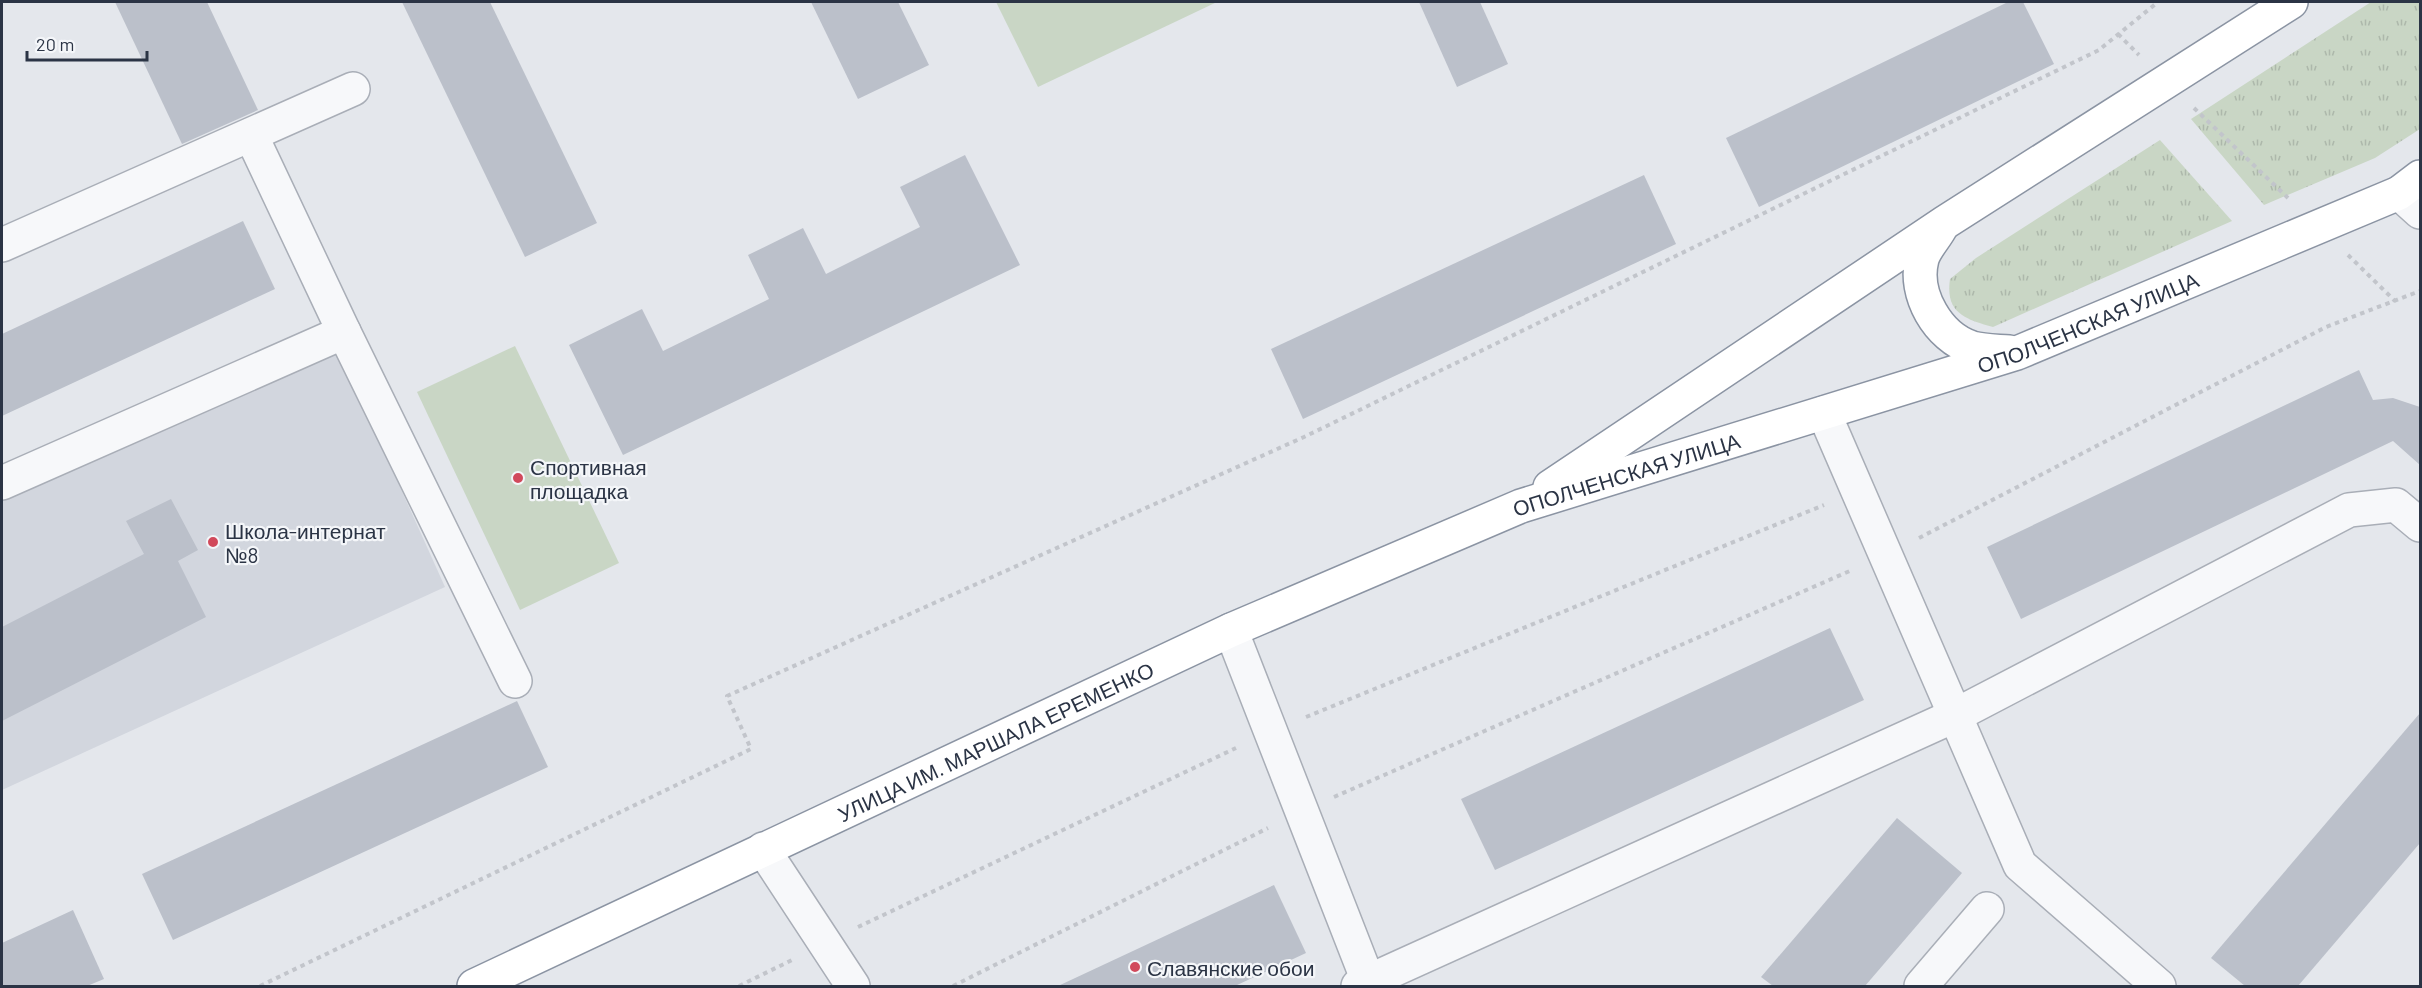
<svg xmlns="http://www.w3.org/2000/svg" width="2422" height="988" font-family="Barlow,sans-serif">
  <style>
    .built { fill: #d2d6de }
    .grass { fill: url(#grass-tufts) }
    .pitch { fill: #c9d6c5 }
    .building { fill: #bbc0ca }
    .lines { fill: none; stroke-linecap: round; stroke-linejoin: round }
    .minor-casing { stroke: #a9aeb7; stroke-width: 36 }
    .highway-casing { stroke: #8b94a3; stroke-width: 36 }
    .path { stroke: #c2c5cb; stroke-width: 4; stroke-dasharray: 4.5 4.5; stroke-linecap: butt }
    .minor { stroke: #f7f8fa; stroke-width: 33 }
    .highway { stroke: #fff; stroke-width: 33 }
    .poi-dot { fill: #d1495b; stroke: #f4f6f9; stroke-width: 2 }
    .labels { text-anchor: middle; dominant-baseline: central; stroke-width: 4.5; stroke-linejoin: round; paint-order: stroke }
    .street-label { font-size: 21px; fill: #2b3445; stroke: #f4f6f9 }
    .poi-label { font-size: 21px; fill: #2b3445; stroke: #f4f6f9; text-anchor: start }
  </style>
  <defs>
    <pattern id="grass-tufts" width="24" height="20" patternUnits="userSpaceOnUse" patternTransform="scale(1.5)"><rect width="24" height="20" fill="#c9d6c5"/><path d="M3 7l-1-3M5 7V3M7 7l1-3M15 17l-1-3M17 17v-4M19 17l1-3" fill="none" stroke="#adb8ab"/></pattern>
  </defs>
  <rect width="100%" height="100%" fill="#e4e7ec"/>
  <!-- built -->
  <polygon class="built" points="338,349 445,587 2,790 2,496"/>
  <!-- grass -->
  <g class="grass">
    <polygon points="2371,2 2420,2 2420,129 2375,158 2264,205 2191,119"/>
    <path d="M 2160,140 L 2232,221 L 1993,327 C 1965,319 1945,313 1950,279 L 1976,258 Z"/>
  </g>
  <!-- pitch -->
  <g class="pitch">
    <polygon points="996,2 1217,2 1038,87"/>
    <polygon points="515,346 619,563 520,610 417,392"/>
  </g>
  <!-- building -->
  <g class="building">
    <polygon points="115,2 207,2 258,110 182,144"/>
    <polygon points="402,2 490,2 597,223 525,257"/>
    <polygon points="811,2 898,2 929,65 858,99"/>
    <polygon points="1419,2 1480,2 1508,64 1457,87"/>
    <polygon points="2008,2 2023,2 2054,64 1759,207 1726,138"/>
    <polygon points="965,155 1020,265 623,455 569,345 642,309 663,351 769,299 748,255 803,228 826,274 920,227 900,187"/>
    <polygon points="1644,175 1676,244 1303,419 1271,349"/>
    <polygon points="243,221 275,289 2,416 2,334"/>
    <polygon points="2359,370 2373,400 2393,398 2420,407 2420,465 2393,441 2021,619 1987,547"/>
    <polygon points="171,499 198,550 178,561 206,617 2,721 2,627 144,554 126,521"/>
    <polygon points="1830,628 1864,700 1495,870 1461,799"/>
    <polygon points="517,701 548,767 173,940 142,874"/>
    <polygon points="2420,713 2420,843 2298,986 2245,986 2211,958"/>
    <polygon points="1897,818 1962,873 1865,986 1773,986 1761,977"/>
    <polygon points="1274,885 1306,953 1235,986 1058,986"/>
    <polygon points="73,910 104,979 87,986 2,986 2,943"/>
  </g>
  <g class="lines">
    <!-- minor casing -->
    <g class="minor-casing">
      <g id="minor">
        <polyline points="2399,193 2420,212"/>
        <polyline points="2,245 353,89"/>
        <polyline points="344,332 515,681"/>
        <polyline points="1824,413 2020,865 2159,986"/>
        <polyline points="2,483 344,332 251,135"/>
        <polyline points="1231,630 1370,986"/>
        <polyline points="763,849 853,986"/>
        <polyline points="1358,986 1956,715 2349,510 2396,505 2420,525"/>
        <polyline points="1921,986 1987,909"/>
      </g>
    </g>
    <!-- highway casing -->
    <g class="highway-casing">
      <g id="highway">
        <path d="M 1941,227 C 1936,237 1925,248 1922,259 C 1913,294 1938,337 1972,348 C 1983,351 1997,351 2009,352"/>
        <polyline points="1550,487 1944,223 2291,2"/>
        <path id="s1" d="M 474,986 L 1231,630 L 1521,506 L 2017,353 L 2399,193 L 2420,177"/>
      </g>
    </g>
    <!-- path -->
    <g class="path">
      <polyline points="2118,34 2139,55"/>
      <polyline points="2194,108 2288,198"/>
      <polyline points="2348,255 2395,301"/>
      <polyline points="1919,538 2326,327 2420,291"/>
      <polyline points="1306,717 1824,505"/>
      <polyline points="1334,797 1852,570"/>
      <polyline points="858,927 1236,748"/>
      <polyline points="260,986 751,749 727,696 1304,437 2099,50 2158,2"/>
      <polyline points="739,986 792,960"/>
      <polyline points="953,986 1268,828"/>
    </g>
    <!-- minor -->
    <use href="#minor" class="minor"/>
    <!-- highway -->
    <use href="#highway" class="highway"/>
  </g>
  <!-- markers -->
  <g class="poi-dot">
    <circle cx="518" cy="478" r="6"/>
    <circle cx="213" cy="542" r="6"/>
    <circle cx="1135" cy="967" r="6"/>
  </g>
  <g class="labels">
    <!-- street labels -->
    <g class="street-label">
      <text stroke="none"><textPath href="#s1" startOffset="1748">ОПОЛЧЕНСКАЯ УЛИЦА</textPath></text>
      <text stroke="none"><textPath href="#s1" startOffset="1262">ОПОЛЧЕНСКАЯ УЛИЦА</textPath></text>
      <text stroke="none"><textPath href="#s1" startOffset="576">УЛИЦА ИМ. МАРШАЛА ЕРЕМЕНКО</textPath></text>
    </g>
    <!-- poi labels -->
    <g class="poi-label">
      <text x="530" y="466">Спортивная<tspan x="530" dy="24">площадка</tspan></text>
      <text x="225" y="530">Школа-интернат<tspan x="225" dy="24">№8</tspan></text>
      <text x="1147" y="967">Славянские обои</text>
    </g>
  </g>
  <!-- border -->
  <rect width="2422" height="988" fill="none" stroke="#2b3445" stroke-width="6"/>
  <!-- scale -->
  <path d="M27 51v9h120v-9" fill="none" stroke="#2b3445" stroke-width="3"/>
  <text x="36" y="51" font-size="18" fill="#2b3445" stroke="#f4f6f9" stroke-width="4.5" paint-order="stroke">20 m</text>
</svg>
